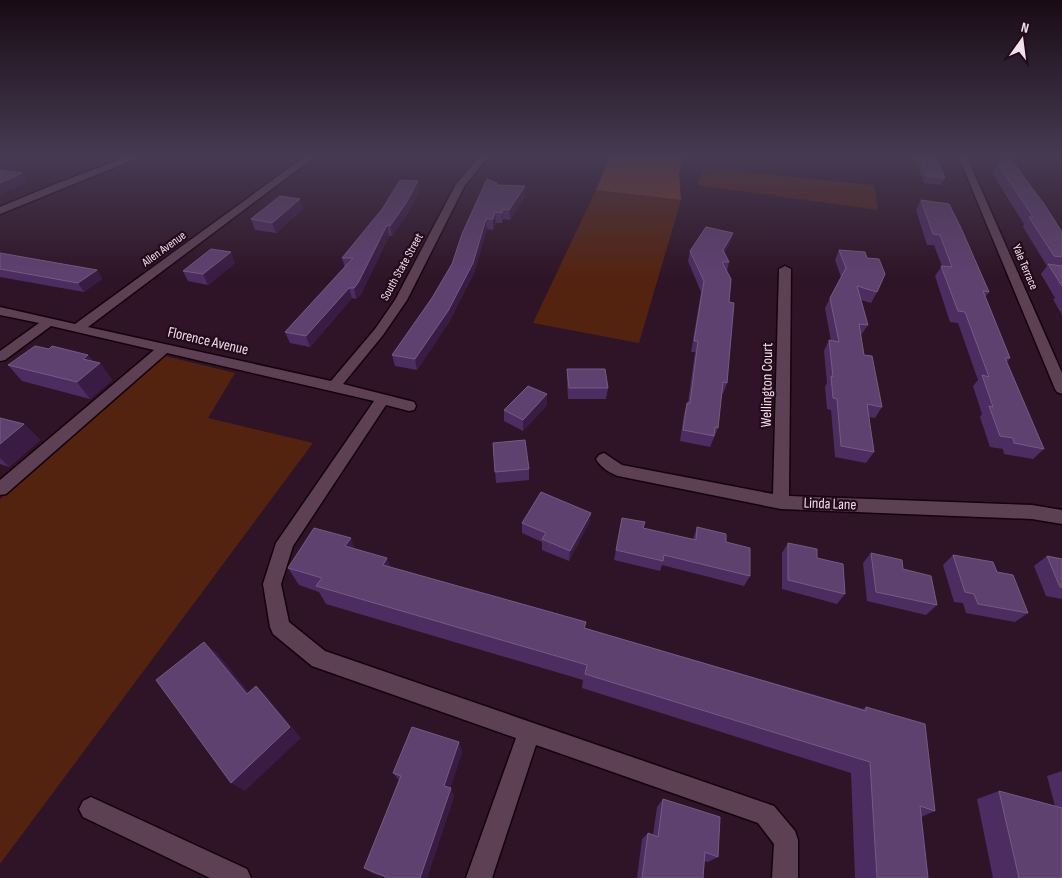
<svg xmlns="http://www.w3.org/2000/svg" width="1062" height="878" font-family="'Sofia Sans Condensed',sans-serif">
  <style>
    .green { fill: #54230f }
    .forest { fill: #7b391f }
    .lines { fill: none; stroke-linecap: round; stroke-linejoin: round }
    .street-casing { stroke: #15020e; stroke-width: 3 }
    .street { fill: #5d4053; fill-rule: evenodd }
    .wall { fill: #4d2d61 }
    .shaded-wall { fill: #391b43 }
    .building { fill: #5f4170; stroke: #765a83 }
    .labels { text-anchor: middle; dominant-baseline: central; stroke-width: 4.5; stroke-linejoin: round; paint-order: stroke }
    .far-street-label { font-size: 12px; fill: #f2e0eb; stroke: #230b1c }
    .street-label { font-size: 15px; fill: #f2e0eb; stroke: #230b1c }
  </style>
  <rect width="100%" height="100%" fill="#2e1426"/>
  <!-- green -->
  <g class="green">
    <polygon points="704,168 874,185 878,210 697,185"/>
    <polygon points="596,190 681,200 639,343 533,323"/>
    <polygon points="165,356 235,373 208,418 313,443 0,864 0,499"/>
  </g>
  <!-- forest -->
  <polygon class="forest" points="611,155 684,155 679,173 681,200 596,190"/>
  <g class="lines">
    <!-- street casing -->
    <g class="street-casing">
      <g id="street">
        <polygon points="132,155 145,155 0,214 0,207 53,185"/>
        <polygon points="307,155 317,155 88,327 331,381 375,329 395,300 456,184 481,155 490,155 465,185 407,300 383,335 343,384 414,402 416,406 414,410 409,411 386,405 293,546 281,584 289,622 325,651 774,806 795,831 798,840 798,878 772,878 774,844 758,823 536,745 492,878 466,878 516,738 312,666 273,634 270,627 263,584 276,543 374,401 167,353 6,494 0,495 0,480 154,350 51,326 5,360 0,361 0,351 39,323 0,315 0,307 75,324"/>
        <polygon points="958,155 966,155 1062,373 1062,394 1057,392 1055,389"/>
        <path d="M 785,266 L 791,269 L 789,496 L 1032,505 L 1062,510 L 1062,524 L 1032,519 L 781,509 L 618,476 C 610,473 600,467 596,459 L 599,455 L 604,453 L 622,465 L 773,494 L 779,269 Z"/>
        <polygon points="91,797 247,869 251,878 210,878 83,817 79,809 83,801"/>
      </g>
    </g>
    <!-- street -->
    <use href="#street" class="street"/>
  </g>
  <!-- wall -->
  <g class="wall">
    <polygon points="913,155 934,155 945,178 941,185 924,183"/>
    <polygon points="1058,155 1062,155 1062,161"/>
    <polygon points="998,164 1062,232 1062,315 1053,299 1055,298 1041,274 1047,266 1023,227 1024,224 992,173"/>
    <polygon points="497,185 525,186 525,196 510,220 503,219 502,223 496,223 493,230 487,229 474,273 449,322 417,370 395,366 392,355 432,298"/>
    <polygon points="419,191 408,213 392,236 389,236 361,294 356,299 352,298 310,347 290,343 285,332 345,268 342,258"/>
    <polygon points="921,200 989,292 985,297 1010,358 1007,362 1044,449 1033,459 1004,454 1003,449 990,447 980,417 982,414 973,386 978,380 958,323 950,322 935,276 942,266 934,245 927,245 916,210"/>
    <polygon points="303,209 276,233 255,230 251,219"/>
    <polygon points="733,233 730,243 724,253 729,262 727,271 729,302 727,383 723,394 721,393 718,428 710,447 680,441 684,414 687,403 688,403 695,352 691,352 701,292 688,261 690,251"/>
    <polygon points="839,250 877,292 871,303 861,300 868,325 861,335 864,355 882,407 875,418 869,417 874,452 866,463 835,457 831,410 827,409 825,387 827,383 824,351 829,340 831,341 825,308 830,298 841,277 835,260"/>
    <polygon points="0,253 97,270 102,279 84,292 0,277"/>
    <polygon points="235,263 208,285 188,281 183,271"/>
    <polygon points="49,349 88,355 93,361 100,363 112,380 90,399 22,381 8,365"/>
    <polygon points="567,369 608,388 606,399 568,399 567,380"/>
    <polygon points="547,405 523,431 504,421 504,410"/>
    <polygon points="0,418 24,424 40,440 9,467 0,464"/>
    <polygon points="493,443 529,469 529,480 496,483"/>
    <polygon points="591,513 589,523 569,561 542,550 542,542 522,533 522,523"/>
    <polygon points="622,518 643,528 693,539 697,527 726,542 750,576 744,586 662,565 660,571 614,560"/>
    <polygon points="788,543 817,558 845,594 837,604 782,589 782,553"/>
    <polygon points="355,549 387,558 390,567 586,622 585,628 863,709 866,707 935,811 921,817 928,878 855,878 851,773 582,688 583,680 326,604 319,592 299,585 288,568"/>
    <polygon points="871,553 937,605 926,615 867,601 863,563"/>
    <polygon points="953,555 1028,613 1015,622 966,613 963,603 954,602 943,565"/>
    <polygon points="1047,556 1062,559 1062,599 1046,596 1034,566"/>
    <polygon points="459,742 462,752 450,788 454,796 427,878 386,878 372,873 364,868 399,780 393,773"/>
    <polygon points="1062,771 1062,878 993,878 977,799 999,791 1055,806 1047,776"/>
    <polygon points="663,799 718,857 708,862 704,861 703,878 637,878 642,839 648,833 653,835 657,807"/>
  </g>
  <!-- shaded-wall -->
  <g class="shaded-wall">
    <polygon points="22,173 27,182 0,195 0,183"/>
    <polygon points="418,181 419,191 408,213 392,236 390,226"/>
    <polygon points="525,186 525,196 510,220 509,210"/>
    <polygon points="300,199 303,209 276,233 272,223"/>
    <polygon points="503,209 503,219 502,223 502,213"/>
    <polygon points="495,212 496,223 493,230 493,219"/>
    <polygon points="486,219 487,229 474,273 449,322 417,370 415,359"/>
    <polygon points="387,225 389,236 361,294 356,299 354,288"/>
    <polygon points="733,233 730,243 720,260 723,250"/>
    <polygon points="231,252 235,263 208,285 203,274"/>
    <polygon points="97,270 102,279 84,292 78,283"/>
    <polygon points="349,288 352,298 310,347 306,336"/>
    <polygon points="88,355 96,366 100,363 112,380 90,399 77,382 83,359"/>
    <polygon points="547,394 547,405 523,431 523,420"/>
    <polygon points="24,424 40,440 9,467 0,458 0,444"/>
    <polygon points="591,513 589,523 569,561 570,551"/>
    <polygon points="351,538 358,556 345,546"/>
    <polygon points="387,558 393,576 383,565"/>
    <polygon points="204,642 218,654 259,705 247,694"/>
    <polygon points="256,686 268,698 301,738 245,791 231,783"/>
    <polygon points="459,742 462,752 448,794 444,786"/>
    <polygon points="451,788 454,796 427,878 420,878"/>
  </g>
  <!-- building -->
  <g class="building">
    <polygon points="918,155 934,155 945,178 927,176"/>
    <polygon points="1009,157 1044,204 1062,232 1062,257 1054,256 1029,217 1033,217 998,164"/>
    <polygon points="0,170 22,173 0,183"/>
    <polygon points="487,179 497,183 496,185 525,186 509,210 503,209 502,213 495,212 493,219 486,219 473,263 448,311 415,359 392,355 432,298 452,264 462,234"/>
    <polygon points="400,180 418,181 406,203 390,226 387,225 358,283 354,288 349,288 306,336 285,332 353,258 342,258 383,208"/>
    <polygon points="280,196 300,199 272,223 251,219"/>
    <polygon points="921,200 949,204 961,228 989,292 983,291 1010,358 1005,358 1044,449 1014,443 1013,438 1000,436 989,406 993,407 982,375 989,377 965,312 958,311 941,266 952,267 940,235 933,234"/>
    <polygon points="706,227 733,233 723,250 729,262 722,262 731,279 729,302 734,303 727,383 723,382 718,428 715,427 714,436 683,430 687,403 690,403 698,341 694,341 704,281 690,251"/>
    <polygon points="211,249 231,252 203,274 183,271"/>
    <polygon points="839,250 865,252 867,258 879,259 885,274 877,292 857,286 868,325 859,324 864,355 872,356 882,407 867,404 874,452 841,446 837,399 833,398 831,376 833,377 829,340 839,342 830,298 846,268"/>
    <polygon points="0,253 97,270 78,283 0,269"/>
    <polygon points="1048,264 1062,266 1062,286"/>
    <polygon points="35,346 49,349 52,346 88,355 83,359 100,363 77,382 8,365"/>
    <polygon points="567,369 605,369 608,388 569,388"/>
    <polygon points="528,386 547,394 523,420 504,410"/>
    <polygon points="0,418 24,424 0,444"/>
    <polygon points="525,440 529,469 495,472 493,443"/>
    <polygon points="541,492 591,513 570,551 542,539 546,533 522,523"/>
    <polygon points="622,518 645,522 643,528 696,540 697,527 726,534 726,542 750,548 750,576 664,555 663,561 616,550"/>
    <polygon points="314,528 351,538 345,546 387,558 383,565 586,622 584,628 866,711 866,707 925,724 935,811 920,806 928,878 877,878 870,762 585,674 587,665 316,586 322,578 288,568"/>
    <polygon points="788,543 817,549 817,558 843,564 845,594 788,580"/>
    <polygon points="871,553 902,560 903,569 931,576 937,605 876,592"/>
    <polygon points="953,555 993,562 997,572 1013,575 1028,613 978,604 974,594 965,592"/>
    <polygon points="1047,556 1062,559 1062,587 1060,587"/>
    <polygon points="204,642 247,694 256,686 290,727 231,783 156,680"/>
    <polygon points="412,727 459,742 444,786 451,788 420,878 389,878 364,868 401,776 393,773"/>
    <polygon points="999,791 1062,808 1062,878 1019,878"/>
    <polygon points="663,799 720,817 718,857 705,852 703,878 642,878 648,833 658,837"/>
  </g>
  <!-- sky -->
  <linearGradient id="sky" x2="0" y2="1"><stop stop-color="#190b15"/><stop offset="0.56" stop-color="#463a52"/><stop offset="1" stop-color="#463a52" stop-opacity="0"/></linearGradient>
  <rect width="1062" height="278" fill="url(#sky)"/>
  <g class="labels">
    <!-- far-street labels -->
    <g class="far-street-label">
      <text transform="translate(164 249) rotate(-36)">Allen Avenue</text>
      <text transform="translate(402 267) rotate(-61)">South State Street</text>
      <text transform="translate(1025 267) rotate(67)">Yale Terrace</text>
    </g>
    <!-- street labels -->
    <g class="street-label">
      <text transform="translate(208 341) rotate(13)">Florence Avenue</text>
      <text transform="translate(767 385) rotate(-89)">Wellington Court</text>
      <text transform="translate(830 504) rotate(2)">Linda Lane</text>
    </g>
  </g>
  <!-- north arrow -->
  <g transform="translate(1022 40) rotate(14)" stroke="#230b1c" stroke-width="4" paint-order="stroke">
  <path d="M0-4L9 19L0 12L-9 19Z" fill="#f2e0eb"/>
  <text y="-8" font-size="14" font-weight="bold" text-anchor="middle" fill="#f2e0eb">N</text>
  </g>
</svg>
